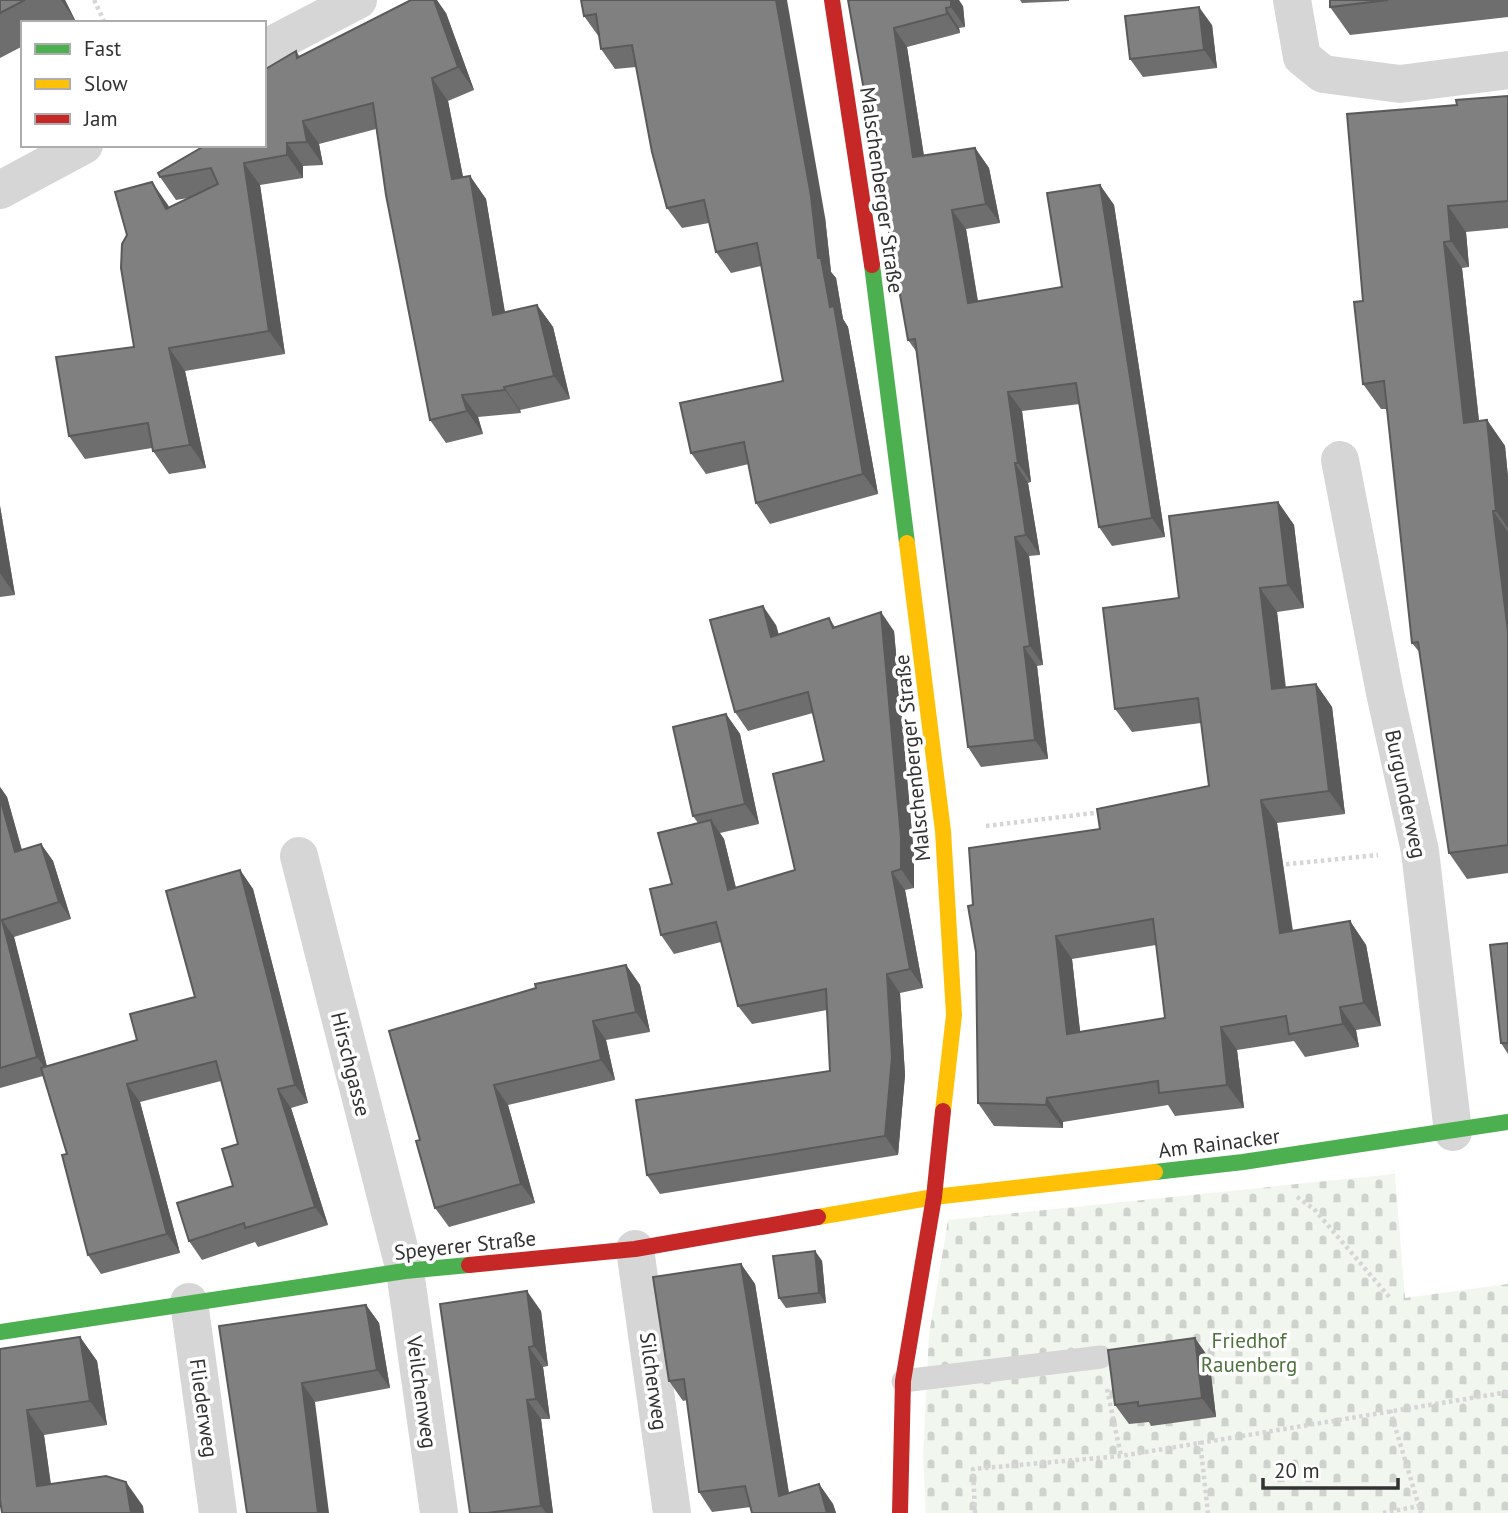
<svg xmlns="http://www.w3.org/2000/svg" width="1508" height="1513" font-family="'PT Sans',sans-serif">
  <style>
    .cemetery { fill: url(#cemetery-stones) }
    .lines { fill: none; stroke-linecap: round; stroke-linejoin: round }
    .path { stroke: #d6d6d6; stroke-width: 4.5; stroke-dasharray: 3.5 3.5; stroke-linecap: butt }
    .lane { stroke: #d6d6d6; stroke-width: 23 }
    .street { stroke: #d6d6d6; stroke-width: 38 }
    .fast { stroke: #4caf50; stroke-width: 16 }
    .slow { stroke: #ffc107; stroke-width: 16 }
    .jam { stroke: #c62828; stroke-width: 16 }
    .wall { fill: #6e6e6e; fill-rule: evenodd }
    .shaded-wall { fill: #5a5a5a }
    .building { fill: #808080; stroke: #5a5a5a; stroke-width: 2; fill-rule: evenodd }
    .labels { text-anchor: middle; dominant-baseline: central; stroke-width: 7; stroke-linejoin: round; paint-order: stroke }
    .street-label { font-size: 21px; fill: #323232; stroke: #fff }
    .park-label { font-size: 21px; fill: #4e723b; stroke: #fff }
  </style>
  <defs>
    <pattern id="cemetery-stones" width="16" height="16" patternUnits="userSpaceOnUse" patternTransform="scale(1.75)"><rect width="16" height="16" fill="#f1f6ee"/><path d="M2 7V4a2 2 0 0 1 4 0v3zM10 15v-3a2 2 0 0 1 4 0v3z" fill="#cfd3cd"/></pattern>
  </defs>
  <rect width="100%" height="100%" fill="#fff"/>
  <!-- cemetery -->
  <polygon class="cemetery" points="1395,1174 1405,1298 1508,1284 1508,1513 926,1513 923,1457 929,1335 948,1220"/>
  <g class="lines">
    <!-- path -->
    <g class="path">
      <polyline points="94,0 105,23"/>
      <polyline points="986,826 1102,812"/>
      <polyline points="1279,865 1378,855"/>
      <polyline points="1297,1197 1314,1209 1391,1299"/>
      <polyline points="1107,1389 1121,1456"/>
      <polyline points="1390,1410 1421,1513"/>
      <polyline points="1200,1441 1208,1513"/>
      <polyline points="975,1513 973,1469 1121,1456 1508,1392"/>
      <polyline points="1383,1513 1419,1506"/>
    </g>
    <!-- lane -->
    <polyline class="lane" points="903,1381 1101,1357"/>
    <!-- street -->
    <g class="street">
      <polyline points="1292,0 1302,57 1323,74 1400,84 1508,70"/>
      <polyline points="264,49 358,0"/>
      <polyline points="0,190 84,145"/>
      <polyline points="1340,460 1385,693 1420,851 1453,1132"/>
      <polyline points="299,856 405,1271 439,1513"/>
      <polyline points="635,1249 672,1513"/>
      <polyline points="189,1302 218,1513"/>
    </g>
    <!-- fast -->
    <g class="fast">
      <polyline points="872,265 907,543"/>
      <polyline points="1155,1172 1243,1162 1508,1122"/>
      <polyline points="0,1332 405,1271 469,1265"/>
    </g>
    <!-- slow -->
    <g class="slow">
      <polyline points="907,543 943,831 954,1015 943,1111"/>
      <polyline points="818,1217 934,1197 1155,1172"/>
    </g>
    <!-- jam -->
    <g class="jam">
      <polyline points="832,0 872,265"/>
      <polyline points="469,1265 635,1249 818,1217"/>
      <polyline points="900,1513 903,1381 934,1197 943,1111"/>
    </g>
  </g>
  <!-- wall -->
  <g class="wall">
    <polygon points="0,0 65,0 76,22 23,23 23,46 0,58"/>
    <polygon points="581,0 825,217 831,272 836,278 843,319 848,327 878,494 770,524 756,503 749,464 706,474 691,453 783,381 761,266 731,273 716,252 709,223 682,228 667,208 636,67 615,69 601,49 599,37 584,16"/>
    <polygon points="848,0 963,6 965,27 959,28 960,33 907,47 924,156 975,148 989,168 1000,223 966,229 978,301 1062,287 1100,185 1114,205 1165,537 1112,546 1099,527 1080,404 1022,411 1031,482 1028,483 1040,555 1029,556 1043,665 1037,666 1048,759 981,767 968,747 916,351 908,340"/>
    <polygon points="1020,0 1069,0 1069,1 1022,3"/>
    <polygon points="1330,0 1508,0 1508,17 1350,35 1330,7"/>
    <polygon points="446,13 474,90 448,101 463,177 470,176 486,199 505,312 537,305 553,327 570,399 520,410 521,413 478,417 483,434 446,443 430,420 376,129 319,144 323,165 303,166 303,178 260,185 285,354 185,371 206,468 169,474 153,451 152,448 85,459 69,436 134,347 169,207 188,198 176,200 160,177 264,145 296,51 300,57"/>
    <polygon points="1212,25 1217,68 1143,77 1130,59"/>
    <polygon points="1508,96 1508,228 1466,232 1469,267 1462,268 1479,421 1487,420 1505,446 1508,477 1508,873 1467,879 1449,853 1420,653 1412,643 1387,409 1381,409 1363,384 1363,301 1457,105"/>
    <path d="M 1278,502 L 1294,525 L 1304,608 L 1277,612 L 1286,688 L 1316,684 L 1332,707 L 1345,814 L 1277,823 L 1293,931 L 1350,921 L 1366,945 L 1381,1026 L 1356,1030 L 1359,1047 L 1305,1057 L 1294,1041 L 1237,1050 L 1244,1108 L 1175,1116 L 1168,1105 L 1063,1122 L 1063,1128 L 994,1126 L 978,1103 L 976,952 L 973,905 L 1100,829 L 1209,786 L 1201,723 L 1132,732 L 1115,709 L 1179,598 ZM 1156,945 L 1165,1018 L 1080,1032 L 1072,959 Z"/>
    <polygon points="0,506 15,595 0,597"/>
    <polygon points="829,618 835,627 894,631 914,856 914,888 905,890 923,988 900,993 905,1075 898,1155 660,1194 647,1175 830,1071 827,1010 752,1024 738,1006 721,942 674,954 661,935 672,884 698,823 693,816 726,714 740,734 759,824 720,833 724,839 736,888 795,870 824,761 813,713 748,731 735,712 776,625 779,635"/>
    <polygon points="0,787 7,797 22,850 41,844 53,861 71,919 14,937 47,1067 137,1040 195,997 240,870 253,889 308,1103 291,1108 328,1225 258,1247 255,1242 202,1260 189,1241 233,1186 238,1144 221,1081 140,1102 180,1253 101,1274 88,1255 67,1154 43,1076 0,1088"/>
    <polygon points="1508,943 1508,1054 1501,1043"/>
    <polygon points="626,965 640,985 650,1032 606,1040 615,1080 508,1105 535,1203 449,1227 435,1208 420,1140"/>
    <polygon points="815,1251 822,1261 826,1303 786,1308 779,1298"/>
    <polygon points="741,1264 755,1284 789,1493 819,1484 833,1504 836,1513 752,1513 751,1507 712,1512 699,1492 687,1400 683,1401 669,1381"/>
    <polygon points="366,1305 379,1323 390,1388 315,1402 219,1326"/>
    <polygon points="541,1311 548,1366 543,1367 550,1419 541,1419 553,1513 470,1513"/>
    <polygon points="80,1337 97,1361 107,1425 44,1435 51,1484 143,1506 2,1513 0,1349"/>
    <polygon points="1209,1358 1216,1417 1151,1426 1149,1422 1129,1424 1115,1405"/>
  </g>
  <!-- shaded-wall -->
  <g class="shaded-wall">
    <polygon points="61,0 65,0 76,22"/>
    <polygon points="434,0 437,0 446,13 474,90 458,67"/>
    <polygon points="776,0 787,0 825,217 831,272 836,278 843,319 848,327 878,494 863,474 830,307 818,258"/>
    <polygon points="950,0 959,0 963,6 965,27 951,7"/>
    <polygon points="1199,7 1212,25 1217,68 1204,50"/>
    <polygon points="946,8 959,28 960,33 947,14"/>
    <polygon points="894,28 907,47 927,176 913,157"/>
    <polygon points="432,78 448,101 468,202 452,179"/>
    <polygon points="303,121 319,144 323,165 307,142"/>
    <polygon points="287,143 303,166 303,178 287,155"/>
    <polygon points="975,148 989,168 1000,223 986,204"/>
    <polygon points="244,163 260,185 285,354 269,331"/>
    <polygon points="470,176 486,199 509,338 493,315"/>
    <polygon points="152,182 168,205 182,232 166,209"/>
    <polygon points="1100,185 1114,205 1165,537 1152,518"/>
    <polygon points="1448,206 1466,232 1469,267 1451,241"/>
    <polygon points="952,210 966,229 981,322 968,303"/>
    <polygon points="1444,242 1462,268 1482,448 1464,423"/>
    <polygon points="537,305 553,327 570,399 554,376"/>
    <polygon points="169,348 185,371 206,468 190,445"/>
    <polygon points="504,387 520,410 521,413 505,390"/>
    <polygon points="1008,392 1022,411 1031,482 1018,463"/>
    <polygon points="462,395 478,417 483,434 467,411"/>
    <polygon points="1487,420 1505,446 1508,477 1508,528 1496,511"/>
    <polygon points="1015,463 1028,483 1040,555 1026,535"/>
    <polygon points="1278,502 1294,525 1304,608 1288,585"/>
    <polygon points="0,506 15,595 0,573"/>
    <polygon points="1493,511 1508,532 1508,632"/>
    <polygon points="1015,537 1029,556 1043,665 1030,646"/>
    <polygon points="1260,588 1277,612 1288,712 1272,689"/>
    <polygon points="763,606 776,625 784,656 771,637"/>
    <polygon points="881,612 894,631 914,856 914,888 901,869"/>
    <polygon points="1024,647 1037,666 1048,759 1035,740"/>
    <polygon points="1316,684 1332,707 1345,814 1329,791"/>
    <polygon points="726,714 740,734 759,824 745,804"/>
    <polygon points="0,787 7,797 27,869 15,852 0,798"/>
    <polygon points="1261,800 1277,823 1296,956 1280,933"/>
    <polygon points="711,820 724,839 741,909 728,890"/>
    <polygon points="41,844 53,861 71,919 59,902"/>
    <polygon points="240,870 253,889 308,1103 295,1085"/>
    <polygon points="892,872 905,890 923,988 910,969"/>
    <polygon points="2,920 14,937 49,1074 37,1057"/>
    <polygon points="1350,921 1366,945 1381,1026 1364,1003"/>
    <polygon points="1056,936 1072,959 1083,1057 1067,1034"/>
    <polygon points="626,965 640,985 650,1032 636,1012"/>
    <polygon points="887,974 900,993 905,1075 898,1155 885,1136"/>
    <polygon points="1340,1007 1356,1030 1359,1047 1343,1024"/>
    <polygon points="593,1021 606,1040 615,1080 601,1060"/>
    <polygon points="1221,1027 1237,1050 1244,1108 1227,1085"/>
    <polygon points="127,1084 140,1102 180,1253 167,1234"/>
    <polygon points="494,1085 508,1105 535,1203 521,1184"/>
    <polygon points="278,1089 291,1108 328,1225 315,1207"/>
    <polygon points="1047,1098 1063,1122 1063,1128 1046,1105"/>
    <polygon points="815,1251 822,1261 826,1303 819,1293"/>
    <polygon points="741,1264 755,1284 792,1513 779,1496"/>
    <polygon points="527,1291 541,1311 548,1366 534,1346"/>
    <polygon points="366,1305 379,1323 390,1388 377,1370"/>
    <polygon points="80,1337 97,1361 107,1425 90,1401"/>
    <polygon points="1195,1338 1209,1358 1216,1417 1202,1398"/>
    <polygon points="529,1347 543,1367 550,1419 536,1399"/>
    <polygon points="302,1383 315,1402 329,1513 318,1513"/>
    <polygon points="527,1400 541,1419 553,1513 546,1513 541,1506"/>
    <polygon points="27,1410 44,1435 54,1510 37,1486"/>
    <polygon points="126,1482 143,1506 144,1513 131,1513"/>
    <polygon points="819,1484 833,1504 836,1513 827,1513"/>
  </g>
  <!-- building -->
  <g class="building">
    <polygon points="0,0 25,0 0,13"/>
    <polygon points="411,0 434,0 458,67 432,78 452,179 470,176 493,315 537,305 554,376 504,387 505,390 462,395 467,411 430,420 386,195 373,103 303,121 307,142 287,143 287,155 244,163 269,331 169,348 190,445 153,451 148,423 69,436 56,357 134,347 121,268 122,244 127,235 115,192 152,182 166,209 218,184 211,168 160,177 158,173 206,145 264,145 264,70 296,51 297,58"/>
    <polygon points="581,0 776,0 811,196 818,258 821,258 830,307 834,306 863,474 756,503 744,442 691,453 680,403 783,381 757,243 716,252 704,200 667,208 652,152 632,45 601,49 596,14 584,16"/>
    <polygon points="848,0 951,0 951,7 946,8 947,14 894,28 913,157 975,148 986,204 952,210 968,303 1062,287 1047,193 1100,185 1152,518 1099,527 1076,383 1008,392 1018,463 1015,463 1026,535 1015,537 1030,646 1024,647 1035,740 968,747 915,339 908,340"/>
    <polygon points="1330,0 1388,0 1330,7"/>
    <polygon points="1199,7 1204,50 1130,59 1125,16"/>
    <polygon points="1508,96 1508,201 1448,206 1451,241 1444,242 1464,423 1487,420 1496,511 1493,511 1508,632 1508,845 1449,853 1418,642 1412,643 1384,381 1363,384 1354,302 1363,301 1347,114 1457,105 1456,100"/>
    <path d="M 1278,502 L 1288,585 L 1260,588 L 1272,689 L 1316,684 L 1329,791 L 1261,800 L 1280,933 L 1350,921 L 1364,1003 L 1340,1007 L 1343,1024 L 1289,1034 L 1286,1016 L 1221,1027 L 1227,1085 L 1159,1093 L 1158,1081 L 1047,1098 L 1046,1105 L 978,1103 L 976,952 L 968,906 L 973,905 L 969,848 L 1100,829 L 1097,809 L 1209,786 L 1198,698 L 1115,709 L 1103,608 L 1179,598 L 1169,516 ZM 1153,919 L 1165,1018 L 1067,1034 L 1056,936 Z"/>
    <polygon points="763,606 771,637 829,618 833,628 881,612 901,838 901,869 892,872 910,969 887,974 892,1057 885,1136 647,1175 636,1100 830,1071 826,989 738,1006 716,922 661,935 650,889 672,884 658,833 711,820 728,890 795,870 773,774 824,761 808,692 735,712 710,620"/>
    <polygon points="726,714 745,804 693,816 673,727"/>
    <polygon points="0,798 15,852 41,844 59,902 2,920 37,1057 0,1068"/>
    <polygon points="240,870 295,1085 278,1089 315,1207 245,1228 244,1223 189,1241 177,1203 233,1186 222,1149 238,1144 216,1061 127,1084 167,1234 88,1255 62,1155 67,1154 41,1068 137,1040 130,1014 195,997 166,891"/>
    <polygon points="1508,943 1508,1043 1501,1043 1490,945"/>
    <polygon points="626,965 636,1012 593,1021 601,1060 494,1085 521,1184 435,1208 416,1141 420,1140 389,1031 536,988 535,984"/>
    <polygon points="815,1251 819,1293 779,1298 773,1256"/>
    <polygon points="741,1264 779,1496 819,1484 827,1513 752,1513 745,1486 699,1492 684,1379 669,1381 653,1277"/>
    <polygon points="527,1291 534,1346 529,1347 536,1399 527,1400 541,1506 487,1513 470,1513 440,1304"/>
    <polygon points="366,1305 377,1370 302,1383 318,1513 247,1513 219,1326"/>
    <polygon points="80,1337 90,1401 27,1410 37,1486 106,1476 126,1482 131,1513 2,1513 0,1500 0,1349"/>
    <polygon points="1195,1338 1202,1398 1138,1406 1138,1402 1115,1405 1108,1350"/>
  </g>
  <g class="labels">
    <!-- street labels -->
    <g class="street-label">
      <text transform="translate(882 190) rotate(82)">Malschenberger Straße</text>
      <text transform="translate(912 758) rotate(-96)">Malschenberger Straße</text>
      <text transform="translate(1406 794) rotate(78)">Burgunderweg</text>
      <text transform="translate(351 1064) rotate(76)">Hirschgasse</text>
      <text transform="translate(1219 1143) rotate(-7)">Am Rainacker</text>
      <text transform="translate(465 1245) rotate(-6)">Speyerer Straße</text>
      <text transform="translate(654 1381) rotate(82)">Silcherweg</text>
      <text transform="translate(422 1392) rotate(82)">Veilchenweg</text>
      <text transform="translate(204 1408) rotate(82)">Fliederweg</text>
    </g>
    <!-- park labels -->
    <g class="park-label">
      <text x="1249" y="1340">Friedhof<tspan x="1249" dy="24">Rauenberg</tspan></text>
    </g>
  </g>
  <!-- legend -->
  <rect x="21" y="21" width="245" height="126" fill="#ffffff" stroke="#adadad" stroke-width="2"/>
  <rect x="35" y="44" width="35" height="10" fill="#4caf50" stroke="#adadad" stroke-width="2"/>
  <text x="84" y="56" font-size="21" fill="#323232">Fast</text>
  <rect x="35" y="79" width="35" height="10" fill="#ffc107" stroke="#adadad" stroke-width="2"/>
  <text x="84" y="91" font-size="21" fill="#323232">Slow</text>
  <rect x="35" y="114" width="35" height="10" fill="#c62828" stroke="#adadad" stroke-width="2"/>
  <text x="84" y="126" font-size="21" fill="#323232">Jam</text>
  <!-- scale -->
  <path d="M1263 1478v10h135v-10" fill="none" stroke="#323232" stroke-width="3.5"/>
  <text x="1274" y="1478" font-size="21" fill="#323232" stroke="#ffffff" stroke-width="5" paint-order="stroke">20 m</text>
</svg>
